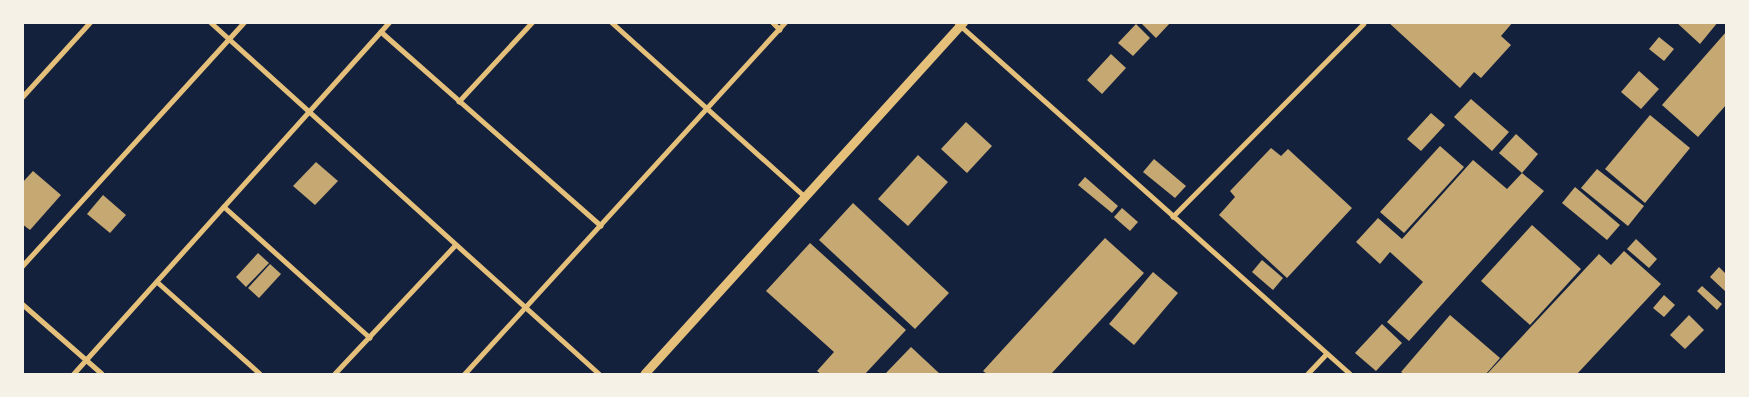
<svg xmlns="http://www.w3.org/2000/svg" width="1749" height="397" font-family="Arial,sans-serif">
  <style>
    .building { fill: #c6a872 }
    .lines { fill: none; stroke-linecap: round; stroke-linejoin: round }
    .minor { stroke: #e5c07b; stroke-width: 5 }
    .tertiary { stroke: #e5c07b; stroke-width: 9 }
  </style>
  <rect width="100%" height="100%" fill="#14213d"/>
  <!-- building -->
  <g class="building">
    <polygon points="1140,22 1171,22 1156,38"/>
    <polygon points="1388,22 1513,22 1501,36 1511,45 1481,78 1474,72 1460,88"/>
    <polygon points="1676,22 1718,22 1700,44"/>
    <polygon points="1136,24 1150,38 1133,56 1118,43"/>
    <polygon points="1726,32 1726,105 1698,137 1662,105"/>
    <polygon points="1659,37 1674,49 1664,61 1649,49"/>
    <polygon points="1111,54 1126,68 1102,94 1087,80"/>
    <polygon points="1639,71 1659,89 1641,109 1621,92"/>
    <polygon points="1471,99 1509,132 1492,151 1454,117"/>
    <polygon points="1431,113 1445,125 1421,151 1407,139"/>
    <polygon points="1650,115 1690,148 1645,203 1605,169"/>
    <polygon points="966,122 992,146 967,173 941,149"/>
    <polygon points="1516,134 1538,154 1522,173 1499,153"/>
    <polygon points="1440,146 1464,167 1404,233 1380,212"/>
    <polygon points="1271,148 1281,156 1288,149 1352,208 1287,278 1219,215 1235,197 1230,191"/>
    <polygon points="918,155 948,182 908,226 878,199"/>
    <polygon points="1154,159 1186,186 1175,198 1143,172"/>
    <polygon points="1473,160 1507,189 1522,173 1544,191 1409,341 1387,322 1423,282 1390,252 1380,264 1356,242 1378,218 1402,239"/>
    <polygon points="316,162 338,181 315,205 293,186"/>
    <polygon points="1597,169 1644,206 1628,226 1581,188"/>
    <polygon points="33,171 61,195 30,230 22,224 22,183"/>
    <polygon points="1085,177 1118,206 1112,213 1078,185"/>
    <polygon points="1575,187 1620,225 1607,240 1562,203"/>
    <polygon points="103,195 126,215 110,233 87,214"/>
    <polygon points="853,203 949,293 915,329 819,240"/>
    <polygon points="1122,208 1138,222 1130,231 1114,217"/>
    <polygon points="1532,225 1581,269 1530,325 1481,281"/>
    <polygon points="1105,238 1144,273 1051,374 987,374 983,371"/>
    <polygon points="1636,239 1657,259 1649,268 1627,249"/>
    <polygon points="810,243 906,330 865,374 821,374 817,371 834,352 766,291"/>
    <polygon points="1624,251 1661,284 1577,374 1487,374 1599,254 1611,265"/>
    <polygon points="258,253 269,263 246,287 236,277"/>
    <polygon points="1262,260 1283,278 1273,290 1252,272"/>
    <polygon points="270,264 281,274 259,298 248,288"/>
    <polygon points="1719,267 1726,274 1726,292 1710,277"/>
    <polygon points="1153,272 1178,293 1134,345 1109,324"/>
    <polygon points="1702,286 1722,304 1717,310 1697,291"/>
    <polygon points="1664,295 1675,305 1664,317 1653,308"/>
    <polygon points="1450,315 1500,358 1486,374 1404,374 1401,372"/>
    <polygon points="1689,315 1704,330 1685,349 1670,335"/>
    <polygon points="1382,324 1402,343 1376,371 1355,353"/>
    <polygon points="911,347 940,374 885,374"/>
  </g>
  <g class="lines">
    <!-- minor -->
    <g class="minor">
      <polyline points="210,22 599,374"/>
      <polyline points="611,22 805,197"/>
      <polyline points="772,22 780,30"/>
      <polyline points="956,22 1350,374"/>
      <polyline points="381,32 601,226"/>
      <polyline points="22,98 91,22"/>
      <polyline points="459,102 533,22"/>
      <polyline points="224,207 370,338"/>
      <polyline points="1173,217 1364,24 1363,22"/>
      <polyline points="22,267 245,22"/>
      <polyline points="157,282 260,374"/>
      <polyline points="22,304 102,374"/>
      <polyline points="74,374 390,22"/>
      <polyline points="335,374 456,245"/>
      <polyline points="465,374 786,22"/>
      <polyline points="1308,374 1327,354"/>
    </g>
    <!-- tertiary -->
    <polyline class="tertiary" points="645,374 964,22"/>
  </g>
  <!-- border -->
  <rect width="1749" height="397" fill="none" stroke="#f6f1e7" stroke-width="48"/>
</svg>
